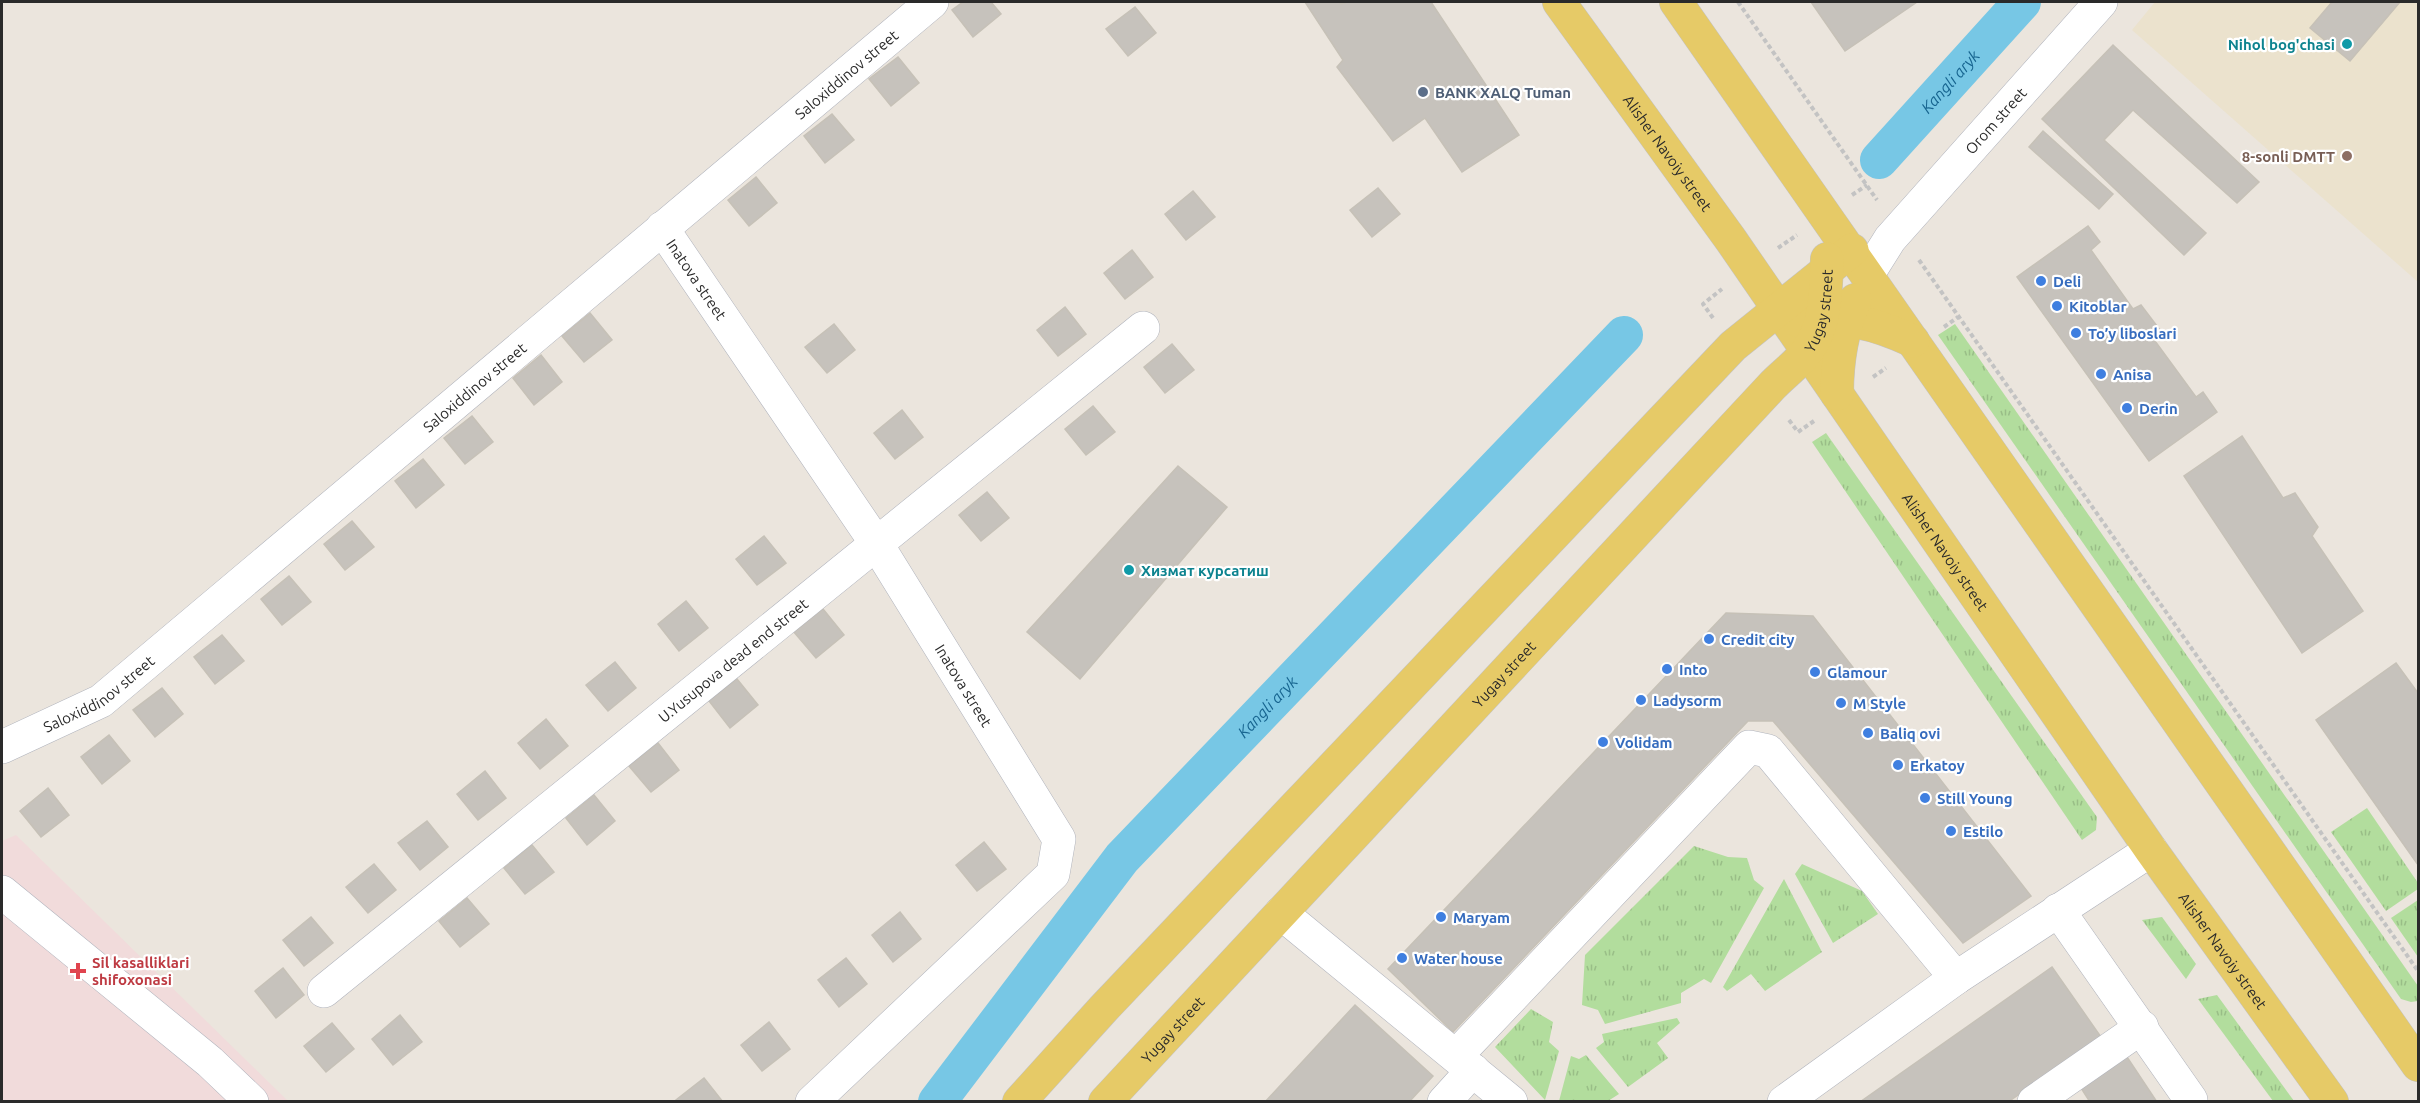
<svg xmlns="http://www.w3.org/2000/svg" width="2420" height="1103" font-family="Ubuntu,sans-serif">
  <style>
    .education { fill: #ebe2cd }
    .medical { fill: #f1dbdb }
    .grass { fill: url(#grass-tufts) }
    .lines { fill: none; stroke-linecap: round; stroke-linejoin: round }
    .canal { stroke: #77c7e5; stroke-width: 38 }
    .building { fill: #c6c2bc; stroke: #c6c1b7; stroke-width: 1.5 }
    .minor-casing { stroke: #b0b3bc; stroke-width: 34 }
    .major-casing { stroke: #c3c3c3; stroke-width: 34 }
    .path { stroke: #c3c3c3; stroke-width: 4; stroke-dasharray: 4.5 3; stroke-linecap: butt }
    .minor { stroke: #fff; stroke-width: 33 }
    .major { stroke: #e6ca67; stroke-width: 33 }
    .culture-dot { fill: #0f9aa8; stroke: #fff; stroke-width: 2 }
    .service-dot { fill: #5c6f8a; stroke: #fff; stroke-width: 2 }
    .education-dot { fill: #8d6e63; stroke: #fff; stroke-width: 2 }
    .shop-dot { fill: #3f7fe0; stroke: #fff; stroke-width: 2 }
    .health-dot { fill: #e0444e; stroke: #fff; stroke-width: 2 }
    .labels { text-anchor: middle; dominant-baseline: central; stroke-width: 4.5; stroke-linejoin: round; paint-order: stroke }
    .culture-label { font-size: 15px; font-weight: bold; fill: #0d838f; stroke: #fff; text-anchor: end }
    .street-label { font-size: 15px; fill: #2a2a2a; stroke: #fff }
    .service-label { font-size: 15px; font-weight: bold; fill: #4e5e75; stroke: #fff; text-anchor: start }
    .education-label { font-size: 15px; font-weight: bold; fill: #785e54; stroke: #fff; text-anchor: end }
    .shop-label { font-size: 15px; font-weight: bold; fill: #366cbe; stroke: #fff; text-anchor: start }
    .health-label { font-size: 15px; font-weight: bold; fill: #be3a42; stroke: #fff; text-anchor: start }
    .water-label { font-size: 16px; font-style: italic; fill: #176590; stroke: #fff }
  </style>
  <defs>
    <pattern id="grass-tufts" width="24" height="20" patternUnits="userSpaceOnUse" patternTransform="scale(1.5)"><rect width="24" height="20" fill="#b2dd9d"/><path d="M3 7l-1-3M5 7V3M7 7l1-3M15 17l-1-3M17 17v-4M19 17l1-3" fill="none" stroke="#99be87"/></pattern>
  </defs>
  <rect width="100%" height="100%" fill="#ebe5dd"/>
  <!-- education -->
  <polygon class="education" points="2155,2 2418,2 2418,282 2132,30"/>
  <!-- medical -->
  <polygon class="medical" points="16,835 288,1101 2,1101 2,841"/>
  <!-- grass -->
  <g class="grass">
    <polygon points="1955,324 2418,986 2418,1001 2411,1002 2401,999 1938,335"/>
    <polygon points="1826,433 2097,817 2096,830 2082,840 1812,442"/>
    <polygon points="2367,808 2418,883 2418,889 2386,911 2331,832"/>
    <polygon points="1694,846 1728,857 1747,858 1754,880 1764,888 1711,983 1704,979 1681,993 1681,1003 1605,1024 1598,1010 1582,1005 1585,955"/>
    <polygon points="1802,864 1862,891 1878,914 1833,943 1795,874"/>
    <polygon points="1784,879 1822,952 1765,991 1751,974 1727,991 1723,987"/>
    <polygon points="2418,900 2418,957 2391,918"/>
    <polygon points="2162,917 2196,964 2186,979 2142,920"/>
    <polygon points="2217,995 2294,1101 2273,1101 2198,999"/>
    <polygon points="1531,1009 1553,1022 1549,1042 1559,1051 1545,1100 1495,1047"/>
    <polygon points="1677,1018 1680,1023 1657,1043 1668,1058 1628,1087 1596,1048 1604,1042 1602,1034"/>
    <polygon points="1586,1055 1619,1094 1608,1101 1559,1101 1571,1056 1579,1059"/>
  </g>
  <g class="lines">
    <!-- canal -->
    <g class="canal">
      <path id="s1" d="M 1879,160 L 2022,2"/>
      <path id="s2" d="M 937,1102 L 1122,858 L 1624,335"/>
    </g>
  </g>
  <!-- building -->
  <g class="building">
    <polygon points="963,2 991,2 1001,14 973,37 952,10"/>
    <polygon points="1305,2 1339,2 1341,4 1347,2 1431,2 1519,135 1462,172 1425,118 1393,141 1337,67 1343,60"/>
    <polygon points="1811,2 1917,2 1845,51"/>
    <polygon points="2332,2 2400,2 2350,61 2310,28"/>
    <polygon points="1135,7 1156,33 1128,56 1106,29"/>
    <polygon points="2113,45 2259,182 2237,203 2133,110 2104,140 2206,233 2184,255 2042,119"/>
    <polygon points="898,57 919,83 891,106 869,79"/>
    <polygon points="832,114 854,140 825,163 804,136"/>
    <polygon points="2043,131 2113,194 2099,209 2029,147"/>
    <polygon points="756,177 777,203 749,226 728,200"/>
    <polygon points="1378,188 1400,214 1372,237 1350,210"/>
    <polygon points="1193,191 1215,217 1186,240 1165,214"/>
    <polygon points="2088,226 2100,242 2091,250 2133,309 2141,305 2163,334 2155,341 2196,397 2203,392 2217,412 2149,461 2017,277"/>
    <polygon points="1132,250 1153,277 1125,299 1104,273"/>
    <polygon points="1065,307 1086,334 1058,356 1037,330"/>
    <polygon points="590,313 612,340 584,362 562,336"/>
    <polygon points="834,324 855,350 827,373 805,347"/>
    <polygon points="1172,344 1194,370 1165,393 1144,367"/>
    <polygon points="541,355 562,382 534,405 513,378"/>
    <polygon points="1093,406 1115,432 1086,455 1065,429"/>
    <polygon points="902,410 923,437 895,459 874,433"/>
    <polygon points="472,416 493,442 465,464 444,438"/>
    <polygon points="2242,436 2283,498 2295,493 2318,527 2312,536 2363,611 2302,653 2184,476"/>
    <polygon points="423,459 444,485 416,508 395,481"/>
    <polygon points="1178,466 1227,507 1080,679 1027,632"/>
    <polygon points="987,492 1009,518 981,541 959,515"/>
    <polygon points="352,521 374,547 345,570 324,544"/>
    <polygon points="764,536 786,563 757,585 736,559"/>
    <polygon points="289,576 311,602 282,625 261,599"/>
    <polygon points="686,601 708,628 679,651 658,624"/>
    <polygon points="823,609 844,635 816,658 794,632"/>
    <polygon points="1726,613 1813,616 2031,896 1963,943 1773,721 1748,721 1453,1032 1388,969"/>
    <polygon points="222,635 244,661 215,684 194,657"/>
    <polygon points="615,662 636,688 608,711 586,685"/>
    <polygon points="2396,663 2418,693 2418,865 2316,720"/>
    <polygon points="737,679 758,705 730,728 709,701"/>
    <polygon points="162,688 183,714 155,737 133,710"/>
    <polygon points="546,719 568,746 540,769 518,743"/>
    <polygon points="109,735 130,761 102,784 81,757"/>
    <polygon points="658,743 679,770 651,792 629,766"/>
    <polygon points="485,771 506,798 478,820 457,794"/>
    <polygon points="48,788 69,815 41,837 20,811"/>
    <polygon points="594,795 615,821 587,845 566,818"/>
    <polygon points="427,821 448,847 420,870 398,843"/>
    <polygon points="984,842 1006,869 977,891 956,865"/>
    <polygon points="532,845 554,872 525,894 504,868"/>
    <polygon points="374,864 396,890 368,913 346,887"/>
    <polygon points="467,898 489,924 460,947 439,921"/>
    <polygon points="900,912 921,939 893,962 872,935"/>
    <polygon points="311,917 333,943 304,966 283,940"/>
    <polygon points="846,958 867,984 839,1007 818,980"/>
    <polygon points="2052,967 2101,1037 2008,1102 1860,1102"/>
    <polygon points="283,968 304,995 276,1018 255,991"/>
    <polygon points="1355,1005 1433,1076 1409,1102 1265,1102"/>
    <polygon points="400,1015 422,1042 393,1065 372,1039"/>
    <polygon points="769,1022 790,1049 762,1071 741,1045"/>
    <polygon points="332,1023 354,1049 326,1072 304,1046"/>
    <polygon points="2127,1057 2157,1102 2090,1102 2081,1088"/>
    <polygon points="704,1078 723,1102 677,1102 676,1100"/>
  </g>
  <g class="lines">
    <!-- minor casing -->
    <g class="minor-casing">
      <g id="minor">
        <path id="s3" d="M 662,228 L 876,543 L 1059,839 L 1053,874 L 812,1102"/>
        <path id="s4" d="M 1868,274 L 1890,239 L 2101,2"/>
        <path id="s5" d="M 2,747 L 101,701 L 932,2"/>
        <polyline points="2,892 210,1062 252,1102"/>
        <polyline points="2058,910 2191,1100 2189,1102"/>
        <polyline points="1281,913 1511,1102"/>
        <path id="s6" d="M 324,991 L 1143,328"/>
        <polyline points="1456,1056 1749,747 1768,751 1956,978"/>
        <polyline points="1444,1102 1473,1070"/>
        <polyline points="1784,1102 1956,978 2151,850"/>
        <polyline points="2034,1102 2142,1027"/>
      </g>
    </g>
    <!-- major casing -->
    <g class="major-casing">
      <g id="major">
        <path id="s7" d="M 1559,2 L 1731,240 L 2151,850 L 2332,1102"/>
        <polyline points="1676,2 2418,1065"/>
        <path d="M 1799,321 C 1841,315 1875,323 1913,341"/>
        <path d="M 1837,394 C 1837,361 1842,330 1855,300"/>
        <polyline points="1019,1102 1104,1008 1733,346 1852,250"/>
        <path id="s8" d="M 1105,1102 L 1771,387 C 1782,375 1798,364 1808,350 C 1826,325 1826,289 1827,259"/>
      </g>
    </g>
    <!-- path -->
    <g class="path">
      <polyline points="1738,2 1877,200"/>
      <polyline points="1852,195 1867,185"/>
      <polyline points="1778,248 1797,235"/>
      <polyline points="1919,260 2418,971"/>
      <polyline points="1713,318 1703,304 1722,289"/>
      <polyline points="1944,327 1958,317"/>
      <polyline points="1873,377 1886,368"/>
      <polyline points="1789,420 1798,432 1814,421"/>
    </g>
    <!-- minor -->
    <use href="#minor" class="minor"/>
    <!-- major -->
    <use href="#major" class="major"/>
  </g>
  <!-- markers -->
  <g class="culture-dot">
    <circle cx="2347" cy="44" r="6"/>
    <circle cx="1129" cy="570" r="6"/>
  </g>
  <circle class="service-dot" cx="1423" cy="92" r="6"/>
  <circle class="education-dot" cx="2347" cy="156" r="6"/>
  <g class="shop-dot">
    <circle cx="2041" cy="281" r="6"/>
    <circle cx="2057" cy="306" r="6"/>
    <circle cx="2076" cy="333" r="6"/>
    <circle cx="2101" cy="374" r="6"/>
    <circle cx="2127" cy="408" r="6"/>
    <circle cx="1709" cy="639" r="6"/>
    <circle cx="1667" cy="669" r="6"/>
    <circle cx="1815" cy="672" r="6"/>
    <circle cx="1641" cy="700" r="6"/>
    <circle cx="1841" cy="703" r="6"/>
    <circle cx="1868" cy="733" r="6"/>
    <circle cx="1603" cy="742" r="6"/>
    <circle cx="1898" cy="765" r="6"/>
    <circle cx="1925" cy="798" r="6"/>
    <circle cx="1951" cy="831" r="6"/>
    <circle cx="1441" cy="917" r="6"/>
    <circle cx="1402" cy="958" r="6"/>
  </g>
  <path class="health-dot" d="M75 962h6v6h6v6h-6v6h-6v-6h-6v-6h6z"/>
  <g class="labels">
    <!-- culture labels -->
    <g class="culture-label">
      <text x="2335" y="44">Nihol bog'chasi</text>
      <text x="1141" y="570" text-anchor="start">Хизмат курсатиш</text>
    </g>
    <!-- street labels -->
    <g class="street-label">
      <text stroke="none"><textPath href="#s5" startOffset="1083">Saloxiddinov street</textPath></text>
      <text stroke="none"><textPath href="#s4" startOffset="200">Orom street</textPath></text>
      <text stroke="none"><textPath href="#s7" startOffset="186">Alisher Navoiy street</textPath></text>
      <text stroke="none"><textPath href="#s3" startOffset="62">Inatova street</textPath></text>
      <text stroke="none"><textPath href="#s8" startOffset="1071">Yugay street</textPath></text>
      <text stroke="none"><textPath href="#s5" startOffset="597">Saloxiddinov street</textPath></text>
      <text stroke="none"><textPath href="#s7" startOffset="672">Alisher Navoiy street</textPath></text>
      <text stroke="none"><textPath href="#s6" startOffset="526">U.Yusupova dead end street</textPath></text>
      <text stroke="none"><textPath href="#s8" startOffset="585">Yugay street</textPath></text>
      <text stroke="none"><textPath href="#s3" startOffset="548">Inatova street</textPath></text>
      <text stroke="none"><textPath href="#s5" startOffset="111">Saloxiddinov street</textPath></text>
      <text stroke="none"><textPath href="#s7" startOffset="1158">Alisher Navoiy street</textPath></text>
      <text stroke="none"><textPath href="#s8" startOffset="99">Yugay street</textPath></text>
    </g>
    <!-- service labels -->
    <g class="service-label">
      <text x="1435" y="92">BANK XALQ Tuman</text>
    </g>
    <!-- education labels -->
    <g class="education-label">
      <text x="2335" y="156">8-sonli DMTT</text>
    </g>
    <!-- shop labels -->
    <g class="shop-label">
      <text x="2053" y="281">Deli</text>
      <text x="2069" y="306">Kitoblar</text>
      <text x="2088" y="333">To’y liboslari</text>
      <text x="2113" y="374">Anisa</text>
      <text x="2139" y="408">Derin</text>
      <text x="1721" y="639">Credit city</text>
      <text x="1679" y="669">Into</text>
      <text x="1827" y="672">Glamour</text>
      <text x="1653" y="700">Ladysorm</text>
      <text x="1853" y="703">M Style</text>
      <text x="1880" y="733">Baliq ovi</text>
      <text x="1615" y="742">Volidam</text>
      <text x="1910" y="765">Erkatoy</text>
      <text x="1937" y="798">Still Young</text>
      <text x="1963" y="831">Estilo</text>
      <text x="1453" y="917">Maryam</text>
      <text x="1414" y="958">Water house</text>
    </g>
    <!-- health labels -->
    <g class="health-label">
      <text x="92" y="962">Sil kasalliklari<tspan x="92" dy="17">shifoxonasi</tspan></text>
    </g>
    <!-- water labels -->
    <g class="water-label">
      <text stroke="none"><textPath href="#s1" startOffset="106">Kangli aryk</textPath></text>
      <text stroke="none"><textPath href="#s2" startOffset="516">Kangli aryk</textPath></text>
    </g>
  </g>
  <!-- border -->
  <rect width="2420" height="1103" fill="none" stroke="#2a2a2a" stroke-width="6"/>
</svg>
